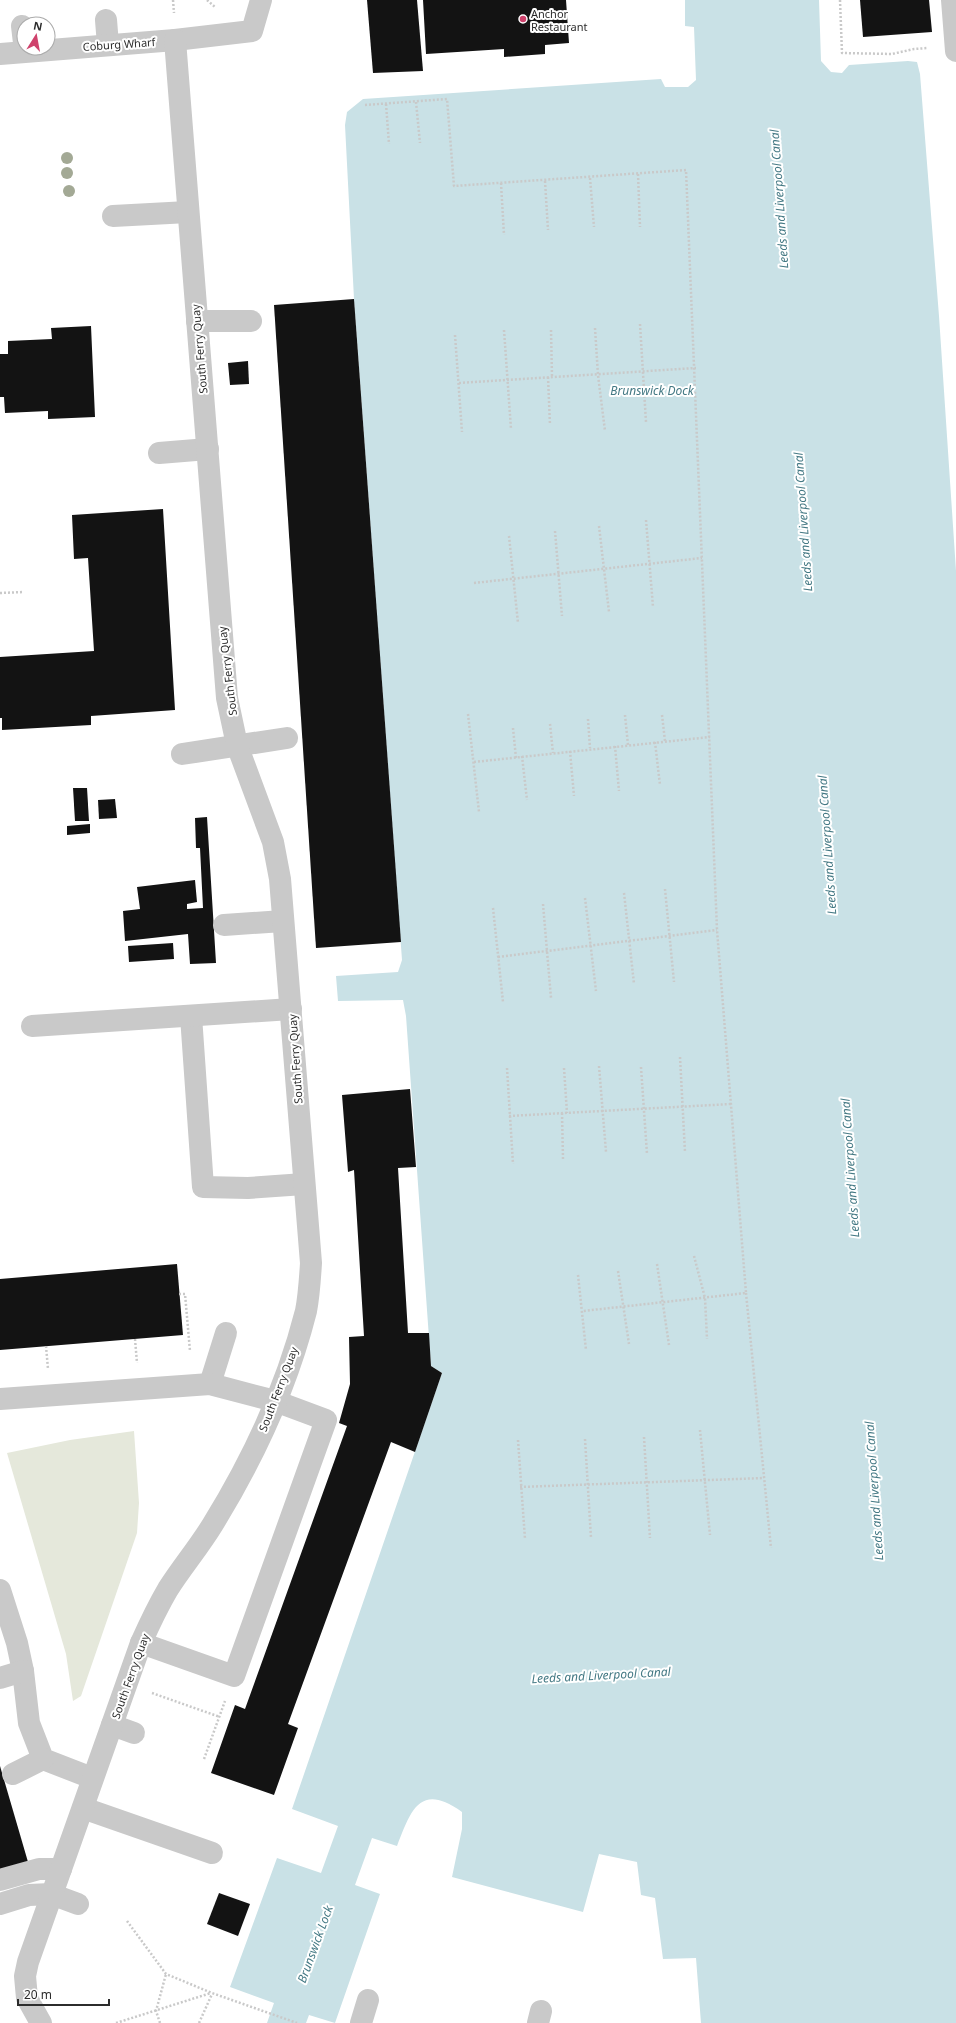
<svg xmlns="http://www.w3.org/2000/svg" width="956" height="2023" font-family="'Noto Sans',sans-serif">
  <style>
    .green { fill: #e5e8db }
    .water { fill: #c9e1e6 }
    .building { fill: #131313 }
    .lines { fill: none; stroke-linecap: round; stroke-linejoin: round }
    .path { stroke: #c9c9c9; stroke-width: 2.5; stroke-dasharray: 2 2; stroke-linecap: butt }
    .minor { stroke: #c9c9c9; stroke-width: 22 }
    .tree { fill: #a3a995 }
    .poi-dot { fill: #cf426c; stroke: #fff; stroke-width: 1.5 }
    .labels { text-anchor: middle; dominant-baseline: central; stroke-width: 4; stroke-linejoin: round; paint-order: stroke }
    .poi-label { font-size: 11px; fill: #2c2c2c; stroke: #fff; text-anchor: start }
    .street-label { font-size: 11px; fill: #2c2c2c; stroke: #fff }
    .water-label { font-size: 12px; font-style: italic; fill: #447984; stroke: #fff }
  </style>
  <rect width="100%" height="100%" fill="#fff"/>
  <!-- green -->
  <polygon class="green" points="134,1431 139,1503 137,1533 81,1696 73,1701 66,1654 7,1453 70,1440"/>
  <!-- water -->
  <path class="water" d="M 685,0 L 819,0 L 821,61 L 831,72 L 842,73 L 849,65 L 908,61 L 917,62 L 920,74 L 939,316 L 956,571 L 956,2023 L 701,2023 L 696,1958 L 663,1959 L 655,1898 L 641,1895 L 637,1862 L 599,1854 L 583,1912 L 452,1877 L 462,1829 L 462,1812 C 420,1782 411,1810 397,1846 L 372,1838 L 355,1885 L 380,1894 L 335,2023 L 309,2015 L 306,2023 L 267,2023 L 274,2003 L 230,1987 L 277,1858 L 321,1873 L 338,1826 L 292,1809 L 442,1373 L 431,1366 L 406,1016 L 403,1000 L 338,1001 L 336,976 L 398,972 L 402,960 L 354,299 L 345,125 L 347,112 L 363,99 L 661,79 L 665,87 L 688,87 L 696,80 L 694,27 L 685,26 Z"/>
  <!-- building -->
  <g class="building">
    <polygon points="367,0 417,0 423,71 373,73"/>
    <polygon points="423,0 566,0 569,43 545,45 545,54 504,57 504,49 426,54"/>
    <polygon points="860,0 929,0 932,32 863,37"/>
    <polygon points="354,299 401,942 316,948 274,305"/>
    <polygon points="91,326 95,417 48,419 48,411 5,413 4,397 0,397 0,354 8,354 8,341 52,339 51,328"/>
    <polygon points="248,361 249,384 230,385 228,363"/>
    <polygon points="163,509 175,710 91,716 91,725 2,730 2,718 0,718 0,657 94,651 88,558 74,559 72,515"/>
    <polygon points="73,788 87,788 89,821 75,821"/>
    <polygon points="115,799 117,818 99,819 98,800"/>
    <polygon points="207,817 216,963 190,964 188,934 125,941 123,911 140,909 137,887 195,880 197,902 187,904 187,909 203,908 200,848 196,848 195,818"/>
    <polygon points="90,824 90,833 67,835 67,826"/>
    <polygon points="173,943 174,959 129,962 128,946"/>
    <polygon points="410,1089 416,1167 398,1168 408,1333 429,1333 431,1366 442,1373 415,1452 391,1442 288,1724 298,1728 274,1795 211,1773 235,1705 245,1709 347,1426 339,1423 350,1384 349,1337 364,1336 354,1170 348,1172 342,1095"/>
    <polygon points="177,1264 183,1335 0,1350 0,1279"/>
    <polygon points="0,1766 28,1862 0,1870"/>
    <polygon points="219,1893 250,1904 238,1936 207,1924"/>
  </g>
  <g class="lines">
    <!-- path -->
    <g class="path">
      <polyline points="173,0 174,13"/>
      <polyline points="207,0 215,7"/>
      <polyline points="840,0 842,53 892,54 914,49 928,48"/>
      <polyline points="416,102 420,143"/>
      <polyline points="386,104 389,144"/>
      <polyline points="365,105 447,99 454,186 686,170 717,930 746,1293 583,1311"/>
      <polyline points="638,174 640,227"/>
      <polyline points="590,178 594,227"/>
      <polyline points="545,181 548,230"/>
      <polyline points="501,183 504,235"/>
      <polyline points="640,324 646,422"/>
      <polyline points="595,328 598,375 605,431"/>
      <polyline points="504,330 511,429"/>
      <polyline points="551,330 552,376"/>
      <polyline points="455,335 462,432"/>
      <polyline points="548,377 550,425"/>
      <polyline points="459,383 696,368"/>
      <polyline points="646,520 653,607"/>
      <polyline points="599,526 609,612"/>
      <polyline points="555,531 562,616"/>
      <polyline points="509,536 518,623"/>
      <polyline points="474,583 702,558"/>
      <polyline points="0,593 23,592"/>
      <polyline points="468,714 479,812"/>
      <polyline points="625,715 628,745"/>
      <polyline points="662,715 665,741"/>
      <polyline points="588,719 590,748"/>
      <polyline points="550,724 553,753"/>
      <polyline points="513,728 516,758"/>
      <polyline points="655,742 660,785"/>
      <polyline points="615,746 619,791"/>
      <polyline points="570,751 574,796"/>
      <polyline points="522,756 527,800"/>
      <polyline points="474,762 710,737"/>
      <polyline points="665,889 674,982"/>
      <polyline points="624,893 634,984"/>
      <polyline points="585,898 596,991"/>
      <polyline points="543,904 551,998"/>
      <polyline points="493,908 503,1002"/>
      <polyline points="498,957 717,930"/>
      <polyline points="680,1057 685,1152"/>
      <polyline points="599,1066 606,1152"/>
      <polyline points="641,1067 647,1154"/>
      <polyline points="507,1068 513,1164"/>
      <polyline points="564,1068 567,1113"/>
      <polyline points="562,1113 563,1159"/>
      <polyline points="509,1116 731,1104"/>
      <polyline points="694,1256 705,1298 707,1339"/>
      <polyline points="657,1264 669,1345"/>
      <polyline points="618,1271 629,1344"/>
      <polyline points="578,1275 586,1350"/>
      <polyline points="746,1293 771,1548"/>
      <polyline points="179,1294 185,1294 190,1351"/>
      <polyline points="135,1339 137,1363"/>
      <polyline points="46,1346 48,1369"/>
      <polyline points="700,1430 710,1535"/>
      <polyline points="644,1437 650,1538"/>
      <polyline points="585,1439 591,1538"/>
      <polyline points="518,1440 525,1539"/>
      <polyline points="520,1487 764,1478"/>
      <polyline points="152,1693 220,1717"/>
      <polyline points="204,1759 225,1701"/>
      <polyline points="127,1921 166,1974 212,1993 297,2023"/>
      <polyline points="116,2023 211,1993"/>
      <polyline points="160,2023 156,2011 166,1974"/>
      <polyline points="199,2023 212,1994"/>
    </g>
    <!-- minor -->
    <g class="minor">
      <polyline points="952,0 956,51"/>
      <polyline points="106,20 108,45"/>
      <polyline points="22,26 24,43"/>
      <polyline points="0,54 175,40 252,31 261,0"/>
      <polyline points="113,216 188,212"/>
      <polyline points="197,321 251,321"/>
      <polyline points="159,453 208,449"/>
      <polyline points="182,754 287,738"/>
      <polyline points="224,925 283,921"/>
      <polyline points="191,1016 203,1187 248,1188 304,1184"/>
      <polyline points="32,1026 291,1009"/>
      <polyline points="210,1384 226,1333"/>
      <polyline points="0,1399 210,1384 275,1401 326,1420 234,1676 141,1643"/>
      <polyline points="0,1590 17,1643 23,1671 29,1723 43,1759 92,1778"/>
      <polyline points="0,1678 23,1671"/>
      <polyline points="112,1725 134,1733"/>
      <polyline points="13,1774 43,1759"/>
      <polyline points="83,1808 212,1853"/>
      <polyline points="0,1880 39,1869 61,1869"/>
      <polyline points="0,1904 29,1895 51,1894 78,1904"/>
      <path d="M 41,2023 L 27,1998 L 25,1976 L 28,1962 L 141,1643 C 149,1625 158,1606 168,1589 C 182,1567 199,1547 213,1524 C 253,1459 287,1386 306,1311 C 309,1296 310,1279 311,1263 L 280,879 L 273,842 L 237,745 L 227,698 L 175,40"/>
      <polyline points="361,2023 368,2000"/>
      <polyline points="538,2023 541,2011"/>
    </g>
  </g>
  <!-- trees -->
  <g class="tree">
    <circle cx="67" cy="158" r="6"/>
    <circle cx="67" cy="173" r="6"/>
    <circle cx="69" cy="191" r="6"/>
  </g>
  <!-- markers -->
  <circle class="poi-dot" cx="523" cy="19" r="4"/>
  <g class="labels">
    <!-- poi labels -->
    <g class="poi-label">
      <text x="531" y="13">Anchor<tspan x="531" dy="13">Restaurant</tspan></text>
    </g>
    <!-- street labels -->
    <g class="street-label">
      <text transform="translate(119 44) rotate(-4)">Coburg Wharf</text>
      <text transform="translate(199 349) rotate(-95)">South Ferry Quay</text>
      <text transform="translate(227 671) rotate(-97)">South Ferry Quay</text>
      <text transform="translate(295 1059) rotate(-94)">South Ferry Quay</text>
      <text transform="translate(278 1389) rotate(-69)">South Ferry Quay</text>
      <text transform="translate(130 1676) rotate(-70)">South Ferry Quay</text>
    </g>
    <!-- water labels -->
    <g class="water-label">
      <text transform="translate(779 199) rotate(-94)">Leeds and Liverpool Canal</text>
      <text x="652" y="390">Brunswick Dock</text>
      <text transform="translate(803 522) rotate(-94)">Leeds and Liverpool Canal</text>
      <text transform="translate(827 845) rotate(-94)">Leeds and Liverpool Canal</text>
      <text transform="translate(850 1168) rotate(-94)">Leeds and Liverpool Canal</text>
      <text transform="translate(874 1491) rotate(-94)">Leeds and Liverpool Canal</text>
      <text transform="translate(601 1675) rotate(-3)">Leeds and Liverpool Canal</text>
      <text transform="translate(315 1944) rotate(-70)">Brunswick Lock</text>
    </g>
  </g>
  <!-- north arrow -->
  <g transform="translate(36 36) rotate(11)"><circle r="19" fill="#ffffff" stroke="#ababab"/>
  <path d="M0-3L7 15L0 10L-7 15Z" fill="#cf426c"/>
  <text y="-6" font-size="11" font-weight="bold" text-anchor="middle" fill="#2c2c2c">N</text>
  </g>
  <!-- scale -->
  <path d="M18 1999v6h91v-6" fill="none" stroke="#2c2c2c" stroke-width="2"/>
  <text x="24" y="1999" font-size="12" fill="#2c2c2c" stroke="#ffffff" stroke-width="3" paint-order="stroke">20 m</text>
</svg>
